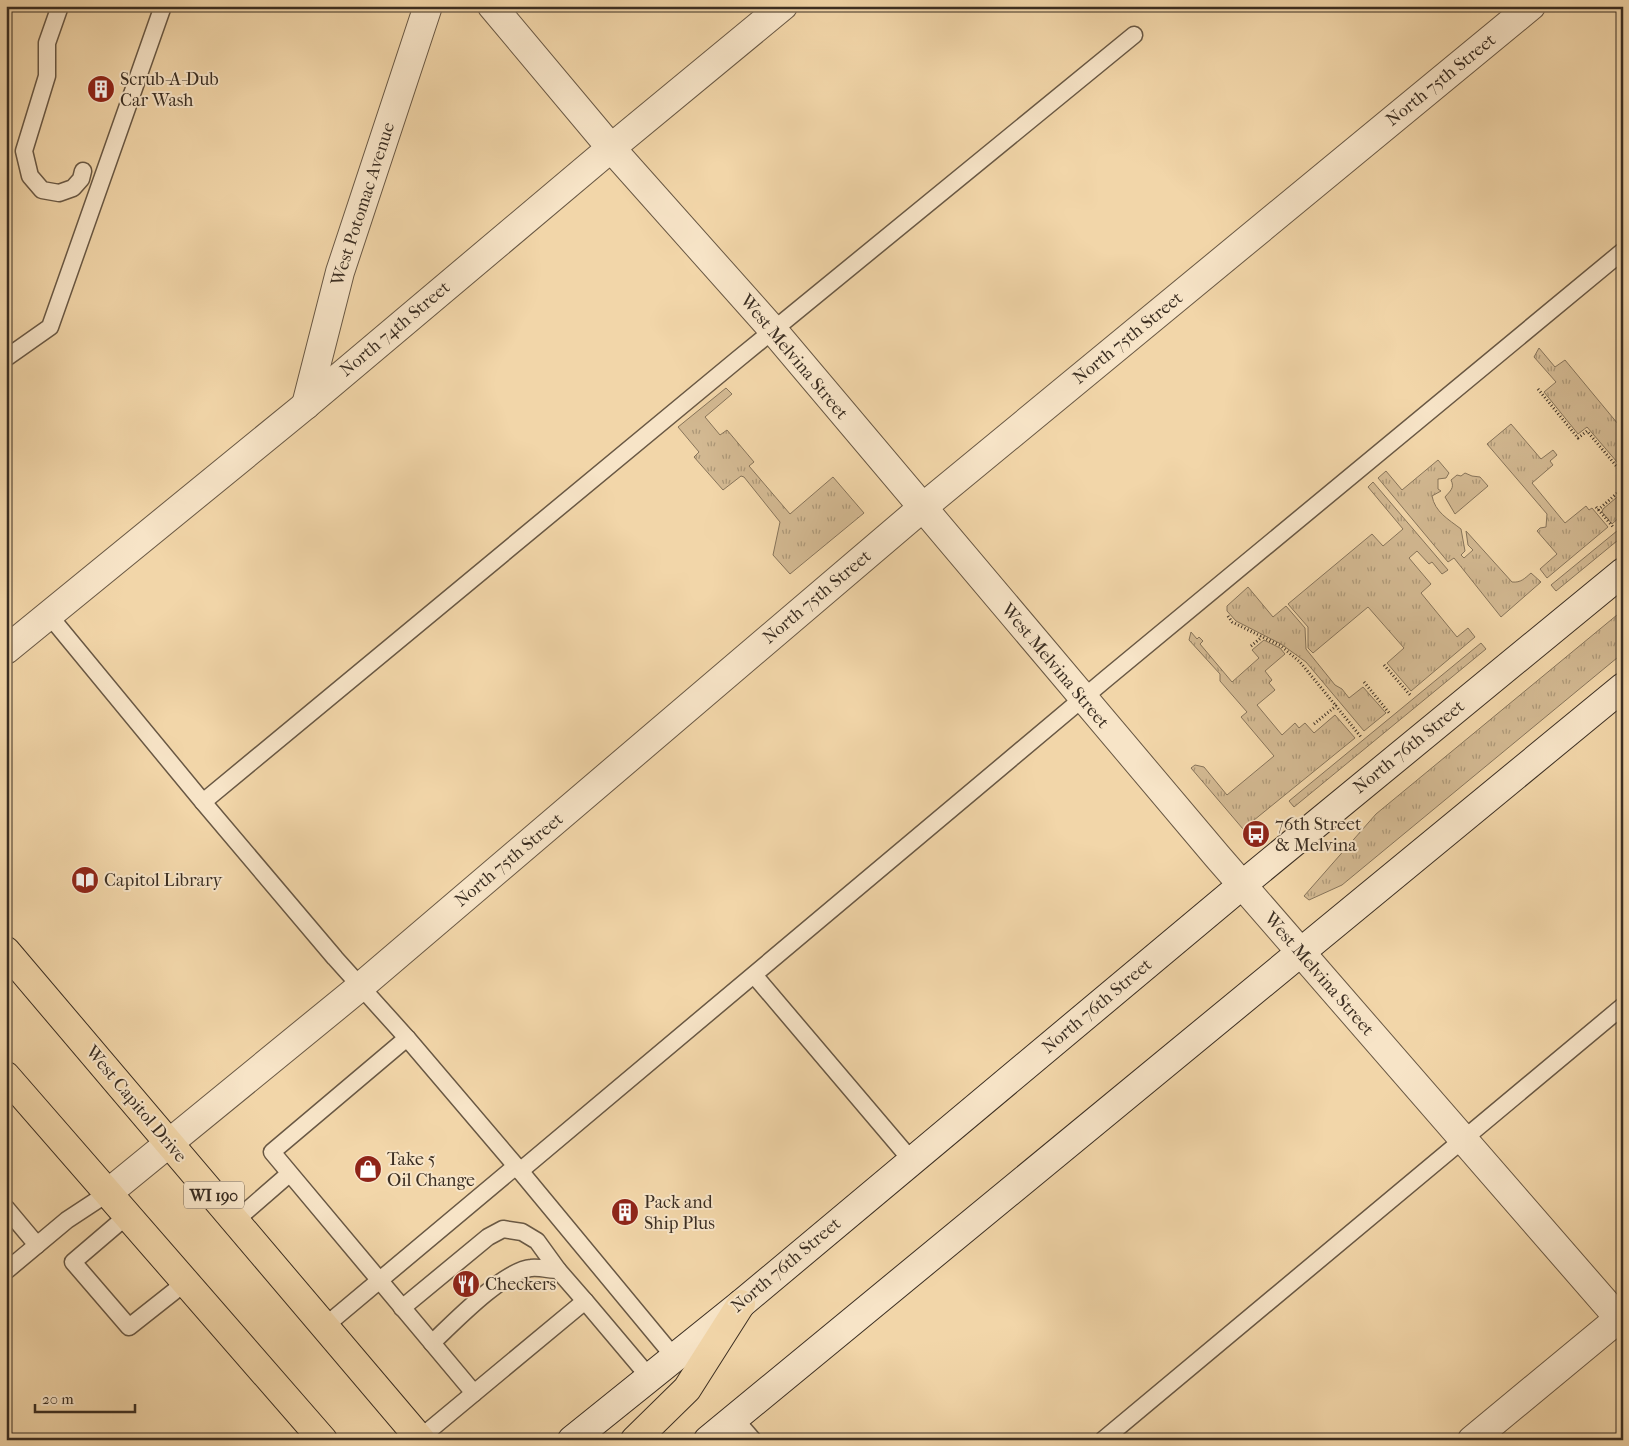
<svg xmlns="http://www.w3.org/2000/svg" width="1629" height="1446" font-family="'IM FELL French Canon',serif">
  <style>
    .grass { fill: url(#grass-tufts); stroke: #87745a }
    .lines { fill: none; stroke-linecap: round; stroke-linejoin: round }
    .service-casing { stroke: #695844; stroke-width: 19 }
    .minor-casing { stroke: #695844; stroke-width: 30 }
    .secondary-casing { stroke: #3b2e22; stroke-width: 30 }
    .primary-casing { stroke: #3b2e22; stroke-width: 30 }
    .path { stroke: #3b2e22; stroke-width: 3; stroke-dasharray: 1 2.5; stroke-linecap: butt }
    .service { stroke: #f7e4c7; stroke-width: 16 }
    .minor { stroke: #f7e4c7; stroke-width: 28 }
    .secondary { stroke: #f7e4c7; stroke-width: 28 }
    .primary { stroke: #f2d6a9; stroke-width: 28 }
    .labels { text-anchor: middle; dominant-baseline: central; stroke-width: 4; stroke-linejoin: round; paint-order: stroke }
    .shield { fill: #f7e4c7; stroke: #736554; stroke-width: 1 }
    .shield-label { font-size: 16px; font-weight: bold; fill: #3b2e22 }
    .poi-label { font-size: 18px; fill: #3b2e22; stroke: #f7e4c7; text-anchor: start }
    .street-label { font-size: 18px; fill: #3b2e22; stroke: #f7e4c7 }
  </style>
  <defs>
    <pattern id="grass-tufts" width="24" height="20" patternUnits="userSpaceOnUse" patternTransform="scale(1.25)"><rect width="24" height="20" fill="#d3b992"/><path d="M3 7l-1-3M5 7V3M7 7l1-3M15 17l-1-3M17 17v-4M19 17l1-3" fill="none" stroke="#ac9777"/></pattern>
  </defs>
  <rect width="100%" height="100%" fill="#f2d6a9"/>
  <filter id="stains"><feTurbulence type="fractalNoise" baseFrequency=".004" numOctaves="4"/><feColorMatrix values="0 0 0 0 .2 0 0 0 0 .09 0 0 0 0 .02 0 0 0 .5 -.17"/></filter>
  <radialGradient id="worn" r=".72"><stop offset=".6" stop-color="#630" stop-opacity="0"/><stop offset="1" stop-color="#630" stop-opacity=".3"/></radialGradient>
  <!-- grass -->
  <g class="grass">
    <polygon points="1539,348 1555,367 1565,360 1623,430 1623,469 1587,427 1578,434 1544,392 1556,382 1534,357"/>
    <polygon points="726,388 732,394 705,417 720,435 727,430 754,462 749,466 790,514 833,477 864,513 790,574 773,555 780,522 744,477 741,476 723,490 694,457 699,452 678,427"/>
    <polygon points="1511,424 1541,459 1553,450 1557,455 1550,461 1553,465 1532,483 1565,523 1586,506 1589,510 1592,508 1608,527 1547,578 1540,569 1557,554 1537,531 1540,528 1546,527 1547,514 1487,444"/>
    <path d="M 1438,460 L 1449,473 L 1446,478 L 1438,479 L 1438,489 L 1441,491 L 1432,496 C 1435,512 1448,519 1461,529 L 1465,551 L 1461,555 L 1464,558 L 1473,550 L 1468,545 L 1466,531 L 1512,582 C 1521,583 1525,578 1531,573 L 1541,582 L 1501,617 L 1454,558 L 1448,562 L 1378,478 L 1386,471 L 1402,490 Z"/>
    <path d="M 1465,473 L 1472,476 L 1480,477 L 1488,486 L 1455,514 L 1445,497 C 1450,491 1455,488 1451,480 L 1457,475 L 1461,476 Z"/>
    <polygon points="1373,482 1448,570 1442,574 1432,562 1429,564 1417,551 1409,558 1431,584 1421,593 1457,637 1468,628 1475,637 1411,691 1387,663 1404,648 1368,607 1313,653 1308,648 1308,627 1288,604 1372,534 1383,546 1403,529 1368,487"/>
    <polygon points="1623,492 1623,514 1612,524 1602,512 1603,509"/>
    <polygon points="1623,526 1623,536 1556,591 1551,585"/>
    <polygon points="1248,587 1273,617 1286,606 1305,628 1306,649 1335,685 1342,689 1349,698 1363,687 1386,713 1364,731 1306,662 1281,644 1236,621 1227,611 1227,606"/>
    <polygon points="1623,610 1623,653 1342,885 1309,900 1304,896 1376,814"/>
    <polygon points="1191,632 1197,639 1199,637 1203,641 1200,644 1232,682 1259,658 1252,650 1264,640 1280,648 1285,654 1265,671 1272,680 1269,683 1275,690 1257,705 1282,735 1295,723 1299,728 1305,723 1314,733 1335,715 1355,738 1243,829 1191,768 1195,765 1204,767 1227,795 1274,756 1241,717 1247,712 1220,681 1220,674 1189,640"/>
    <polygon points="1481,643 1486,649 1294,807 1289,801"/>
  </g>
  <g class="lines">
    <!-- service casing -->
    <g class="service-casing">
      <g id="service">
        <polyline points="60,6 47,43 47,76 24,151 30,176 42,190 59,193 73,188 81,179 83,171"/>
        <polyline points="6,358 50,327 163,6"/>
        <polyline points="48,614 203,802 335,958 407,1038 516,1166 675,1358"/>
        <polyline points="203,802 738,359 1134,35"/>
        <polyline points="754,975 912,1161"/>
        <polyline points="407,1038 272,1152 474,1393"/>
        <polyline points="520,1171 1107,678 1623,251"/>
        <polyline points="6,1208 37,1245"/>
        <polyline points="128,1215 73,1262 129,1327 186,1282"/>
        <polyline points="235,1221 289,1174"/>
        <polyline points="6,1271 67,1220 108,1193"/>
        <polyline points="402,1308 488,1237 503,1229 522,1232 537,1241 558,1270"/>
        <polyline points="325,1326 516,1166"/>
        <path d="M 432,1343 C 452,1324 504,1270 531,1268 C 540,1267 550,1270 558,1270 L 585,1301"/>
        <polyline points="734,1418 753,1440"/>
        <polyline points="420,1438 585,1301 650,1378"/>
        <polyline points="1103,1440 1623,1006"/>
      </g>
    </g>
    <!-- minor casing -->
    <g class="minor-casing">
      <g id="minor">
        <polyline points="492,6 611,148 773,330 1217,856 1623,1323"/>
        <polyline points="306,405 340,272 428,6"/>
        <polyline points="6,650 306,405 611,148 783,6"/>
        <polyline points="108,1193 360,987 922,508 1531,6"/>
        <polyline points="1472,1440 1623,1315"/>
      </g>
    </g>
    <!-- secondary casing -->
    <g class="secondary-casing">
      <g id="secondary">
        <polyline points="572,1440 741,1304 1242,885 1623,572"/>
        <polyline points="708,1440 1623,687"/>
      </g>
    </g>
    <!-- primary casing -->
    <g class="primary-casing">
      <g id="primary">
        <polyline points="6,951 421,1440"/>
        <polyline points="6,1076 323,1440"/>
        <polyline points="635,1440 687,1389 741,1304"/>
      </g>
    </g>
    <!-- path -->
    <g class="path">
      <polyline points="1538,389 1578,438 1587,431 1623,474"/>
      <polyline points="1596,507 1614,528"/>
      <polyline points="1598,510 1623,488"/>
      <polyline points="1228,616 1232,622 1281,646 1300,662 1336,706"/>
      <polyline points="1251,646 1262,637"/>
      <polyline points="1384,665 1411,696"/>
      <polyline points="1364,682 1390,714"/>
      <polyline points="1314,724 1336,706 1361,737"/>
    </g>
    <!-- service -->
    <use href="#service" class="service"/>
    <!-- minor -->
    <use href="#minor" class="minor"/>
    <!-- secondary -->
    <use href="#secondary" class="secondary"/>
    <!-- primary -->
    <use href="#primary" class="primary"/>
  </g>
  <!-- icons -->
  <defs>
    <g id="building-disc" transform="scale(1.4375)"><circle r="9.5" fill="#8f2418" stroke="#f7e4c7"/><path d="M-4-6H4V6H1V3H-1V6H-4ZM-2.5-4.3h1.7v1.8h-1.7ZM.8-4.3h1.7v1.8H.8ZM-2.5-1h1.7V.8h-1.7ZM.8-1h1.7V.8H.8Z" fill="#fff"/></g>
    <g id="bus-disc" transform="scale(1.4375)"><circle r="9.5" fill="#8f2418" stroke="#f7e4c7"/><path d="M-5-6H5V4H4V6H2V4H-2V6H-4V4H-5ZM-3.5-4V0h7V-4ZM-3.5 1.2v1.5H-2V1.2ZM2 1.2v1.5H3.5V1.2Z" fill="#fff"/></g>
    <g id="library-disc" transform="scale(1.4375)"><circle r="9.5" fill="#8f2418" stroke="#f7e4c7"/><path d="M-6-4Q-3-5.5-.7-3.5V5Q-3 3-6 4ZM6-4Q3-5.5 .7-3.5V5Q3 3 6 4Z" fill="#fff"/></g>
    <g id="shop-disc" transform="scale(1.4375)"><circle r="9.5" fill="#8f2418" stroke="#f7e4c7"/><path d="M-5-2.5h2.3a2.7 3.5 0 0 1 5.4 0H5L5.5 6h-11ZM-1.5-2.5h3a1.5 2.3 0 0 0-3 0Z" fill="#fff"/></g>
    <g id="restaurant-disc" transform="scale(1.4375)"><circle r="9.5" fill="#8f2418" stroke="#f7e4c7"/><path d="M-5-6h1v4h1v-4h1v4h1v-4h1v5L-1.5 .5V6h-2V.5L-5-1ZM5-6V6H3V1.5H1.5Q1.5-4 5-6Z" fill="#fff"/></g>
  </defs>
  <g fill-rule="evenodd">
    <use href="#building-disc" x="101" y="89"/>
    <use href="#bus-disc" x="1256" y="834"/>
    <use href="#library-disc" x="85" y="880"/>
    <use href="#shop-disc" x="368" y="1169"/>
    <use href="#building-disc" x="625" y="1212"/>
    <use href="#restaurant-disc" x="466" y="1284"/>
  </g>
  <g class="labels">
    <!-- shield labels -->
    <rect class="shield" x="184" y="1181.5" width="60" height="27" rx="4"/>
    <g class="shield-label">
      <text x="214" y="1195">WI 190</text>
    </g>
    <!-- poi labels -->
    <g class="poi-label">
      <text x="120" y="79">Scrub-A-Dub<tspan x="120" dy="21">Car Wash</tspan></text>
      <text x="1275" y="824">76th Street<tspan x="1275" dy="21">&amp; Melvina</tspan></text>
      <text x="104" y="880">Capitol Library</text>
      <text x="387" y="1159">Take 5<tspan x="387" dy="21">Oil Change</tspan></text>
      <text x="644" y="1202">Pack and<tspan x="644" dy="21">Ship Plus</tspan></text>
      <text x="485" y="1284">Checkers</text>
    </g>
    <!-- street labels -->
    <g class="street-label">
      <text transform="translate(1441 80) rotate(-39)">North 75th Street</text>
      <text transform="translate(363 204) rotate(-72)">West Potomac Avenue</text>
      <text transform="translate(395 329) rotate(-40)">North 74th Street</text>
      <text transform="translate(1128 338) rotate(-39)">North 75th Street</text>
      <text transform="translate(794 357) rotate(50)">West Melvina Street</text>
      <text transform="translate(817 597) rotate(-40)">North 75th Street</text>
      <text transform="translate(1055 666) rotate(50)">West Melvina Street</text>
      <text transform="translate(1409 747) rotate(-39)">North 76th Street</text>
      <text transform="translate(509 860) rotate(-40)">North 75th Street</text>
      <text transform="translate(1319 974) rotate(49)">West Melvina Street</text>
      <text transform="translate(1097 1006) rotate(-40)">North 76th Street</text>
      <text transform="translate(136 1104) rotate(50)">West Capitol Drive</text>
      <text transform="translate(786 1265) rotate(-40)">North 76th Street</text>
    </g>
  </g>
  <!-- margin -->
  <rect width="1629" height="1446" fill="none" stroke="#f2d6a9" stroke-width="25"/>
  <rect x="8" y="8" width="1614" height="1431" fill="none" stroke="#3b2e22" stroke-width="2.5"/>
  <rect x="12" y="12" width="1604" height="1421" fill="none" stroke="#3b2e22"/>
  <!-- scale -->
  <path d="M35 1404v8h100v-8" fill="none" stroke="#3b2e22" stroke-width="2.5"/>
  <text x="42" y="1404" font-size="15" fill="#3b2e22" stroke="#f7e4c7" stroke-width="4" paint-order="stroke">20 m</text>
  <rect width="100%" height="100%" filter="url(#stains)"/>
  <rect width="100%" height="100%" fill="url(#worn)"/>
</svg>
